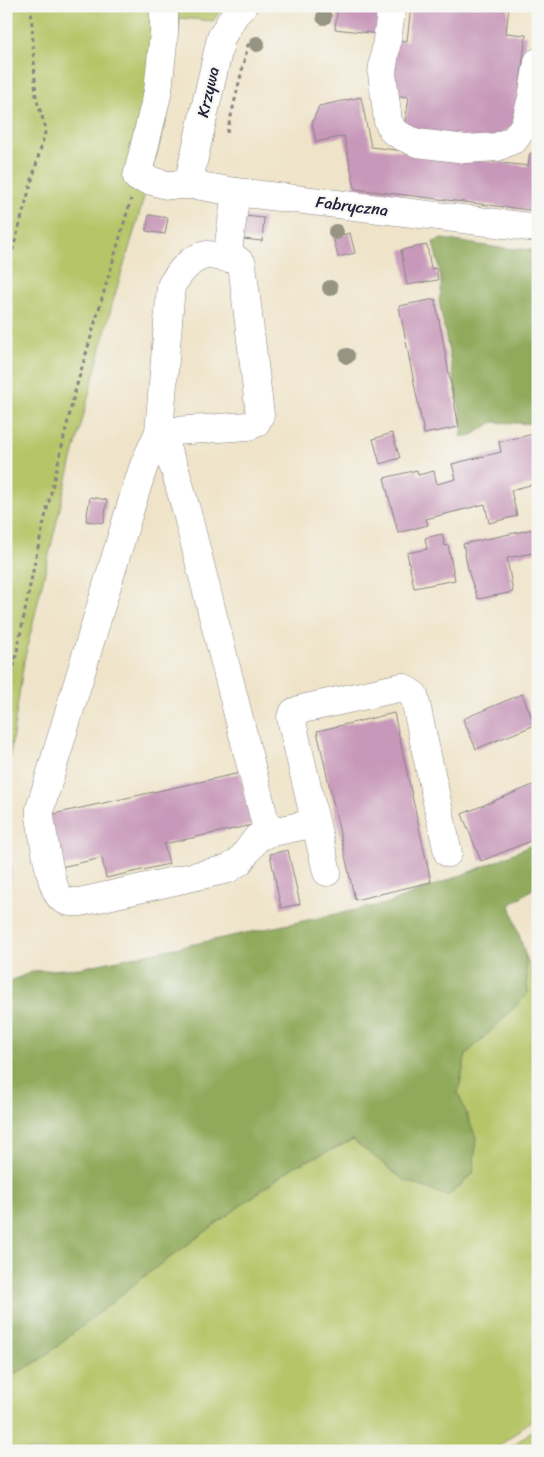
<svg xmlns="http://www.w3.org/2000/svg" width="544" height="1457" font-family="Sriracha,sans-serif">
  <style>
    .green { fill: #b6c568; stroke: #6c7452 }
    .forest { fill: #90aa5c; stroke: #59664c }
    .building { fill: #c798b9 }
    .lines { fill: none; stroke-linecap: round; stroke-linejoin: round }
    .minor-casing { stroke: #888382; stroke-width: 29 }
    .path { stroke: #888382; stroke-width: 3; stroke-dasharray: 4 4; stroke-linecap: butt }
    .minor { stroke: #fff; stroke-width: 28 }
    .tree { fill: #969482 }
    .labels { text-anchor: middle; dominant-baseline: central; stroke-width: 4.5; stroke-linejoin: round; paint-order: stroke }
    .street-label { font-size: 16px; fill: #22223b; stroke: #f6f6f2 }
  </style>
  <rect width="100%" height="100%" fill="#f6f6f2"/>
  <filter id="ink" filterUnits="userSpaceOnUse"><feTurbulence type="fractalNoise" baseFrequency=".02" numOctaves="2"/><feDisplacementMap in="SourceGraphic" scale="10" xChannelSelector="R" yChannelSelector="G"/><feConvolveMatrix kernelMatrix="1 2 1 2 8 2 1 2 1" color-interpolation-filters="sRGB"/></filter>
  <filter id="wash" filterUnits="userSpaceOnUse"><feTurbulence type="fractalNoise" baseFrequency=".0096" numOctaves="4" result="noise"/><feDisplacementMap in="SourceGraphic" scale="20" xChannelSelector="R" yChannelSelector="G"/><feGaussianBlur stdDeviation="1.12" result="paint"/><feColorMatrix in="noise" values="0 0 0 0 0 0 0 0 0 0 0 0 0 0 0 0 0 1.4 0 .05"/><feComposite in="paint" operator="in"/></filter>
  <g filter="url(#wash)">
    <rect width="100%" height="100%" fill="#efe4c9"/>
    <!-- green -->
    <g class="green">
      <polygon points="6,6 223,6 213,21 180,18 166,121 134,232 113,301 64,491 24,661 6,783 6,131 12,131 13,125 6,121"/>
      <polygon points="6,858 11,865 6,952"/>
      <polygon points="525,954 538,986 538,1415 493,1451 6,1451 6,1377 12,1375 40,1360 142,1278 293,1167 353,1140 404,1180 448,1196 473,1174 476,1138 458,1093 466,1054 499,1023 528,993"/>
      <polygon points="538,1426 538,1451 506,1451"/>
    </g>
    <!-- forest -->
    <g class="forest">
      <path d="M 442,239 L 499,248 L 538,250 L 538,424 L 493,422 L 471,436 L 461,436 L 463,427 L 439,301 C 445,282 437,260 433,242 Z"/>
      <polygon points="538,842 538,885 510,905 525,954 528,993 499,1023 466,1054 458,1093 476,1138 473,1174 448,1196 404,1180 353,1140 293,1167 142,1278 40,1360 12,1375 6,1377 6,983 34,971 80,968 389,903 490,864"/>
    </g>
    <g id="blocks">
      <!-- building -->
      <g class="building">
        <polygon points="338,6 382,6 379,34 335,29"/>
        <polygon points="411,6 509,6 506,33 526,35 516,118 513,126 490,141 404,129 409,97 390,95 396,40 407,41"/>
        <polygon points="361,97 371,147 528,166 530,153 538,154 538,211 355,189 344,136 316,142 312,123 319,106"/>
        <polygon points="149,215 168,218 165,234 146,231"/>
        <polygon points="244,216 264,218 262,241 243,239"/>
        <polygon points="350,233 355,253 338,257 333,237"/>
        <polygon points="427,245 431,269 436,268 438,280 407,285 401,250"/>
        <polygon points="435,299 459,427 424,434 399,306"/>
        <polygon points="392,433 400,458 380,464 373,439"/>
        <polygon points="538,433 538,483 511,490 517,516 489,523 485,504 426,519 428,525 398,533 384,478 417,470 418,475 434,471 437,484 456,479 452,464 501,452 499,442"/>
        <polygon points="90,497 107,500 104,523 86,521"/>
        <polygon points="538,528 538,552 507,558 513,592 478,599 469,574 463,544"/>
        <polygon points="442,534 445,546 448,545 455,580 414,588 407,553 427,549 425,538"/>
        <polygon points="522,694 535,725 476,749 463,719"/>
        <polygon points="394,713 431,882 355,900 317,731"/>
        <polygon points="240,773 252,825 164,844 169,864 106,878 102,858 61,867 49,815"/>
        <polygon points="538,783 538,838 481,861 462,814"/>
        <polygon points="288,850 300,904 281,908 270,854"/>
      </g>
    </g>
  </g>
  <g filter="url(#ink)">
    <use href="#blocks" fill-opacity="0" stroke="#888382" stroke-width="1"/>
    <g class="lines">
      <!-- minor casing -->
      <g class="minor-casing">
        <g id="minor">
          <polyline points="164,6 164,33 158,91 137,177 167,185 195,185 236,192 538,228"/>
          <polyline points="392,6 382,73 388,121 393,131 403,137 417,143 466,149 497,147 515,139 525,124 532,98 538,62"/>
          <polyline points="195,185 191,171 221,38 235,14 243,6"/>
          <path d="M 236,192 L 227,258 C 221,257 213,255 207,255 C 190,257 179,273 171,286 L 159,432 L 144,465 L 133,499 L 40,809 L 40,817 C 43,833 50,889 61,898 C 67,903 73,902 80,902 L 228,869 L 240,861 L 257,838 L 268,833 L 315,823"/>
          <polyline points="227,258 236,259 242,264 260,415 256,423 249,426 159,432 175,470 186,509 268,833"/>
          <polyline points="327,872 291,718 294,712 302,709 402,687 414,695 448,853"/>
        </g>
      </g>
      <!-- path -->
      <g class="path">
        <polyline points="227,133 249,41"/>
        <polyline points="6,274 46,129 36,98 31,6"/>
        <polyline points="6,706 36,556 74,395 131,199"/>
      </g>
      <!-- minor -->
      <use href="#minor" class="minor"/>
    </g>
    <!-- trees -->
    <g class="tree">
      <circle cx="324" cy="17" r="8"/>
      <circle cx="257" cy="44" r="8"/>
      <circle cx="336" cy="232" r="8"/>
      <circle cx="330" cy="288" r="8"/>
      <circle cx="347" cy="356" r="8"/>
    </g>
  </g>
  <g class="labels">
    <!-- street labels -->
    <g class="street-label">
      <text transform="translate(208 92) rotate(-77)">Krzywa</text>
      <text transform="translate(352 206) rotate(7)">Fabryczna</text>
    </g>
  </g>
  <!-- margin -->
  <rect width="544" height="1457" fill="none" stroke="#f6f6f2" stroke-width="25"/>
</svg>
